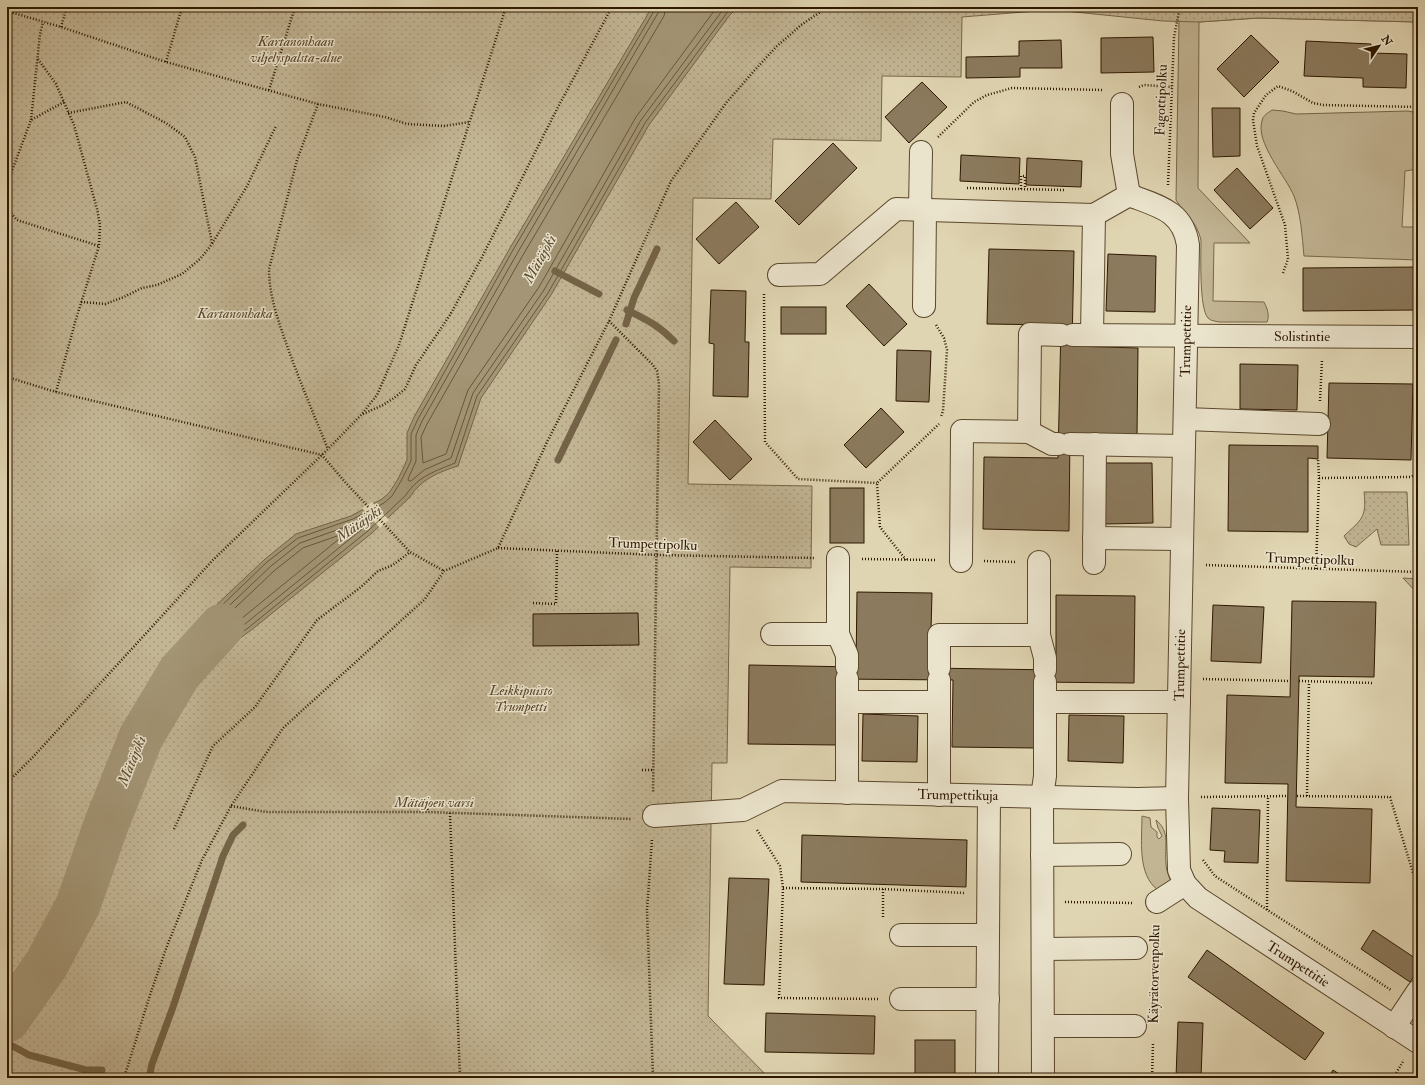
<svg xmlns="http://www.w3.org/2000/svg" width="1425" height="1085" font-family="'IM FELL Double Pica',serif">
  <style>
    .grass { fill: #c2b594; stroke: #78664a }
    .park { fill: url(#park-dots); stroke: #78664a }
    .water { fill: #a39575; stroke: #746346 }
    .pier { fill: #e0d5b2 }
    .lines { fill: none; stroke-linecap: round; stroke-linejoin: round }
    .shore { stroke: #68563a; stroke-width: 1 }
    .stream { stroke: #746346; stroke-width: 7 }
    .river { stroke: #a39575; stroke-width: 45 }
    .building { fill: #8b7a5d; stroke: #2e1800 }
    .minor-casing { stroke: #5a472c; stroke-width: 24 }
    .path { stroke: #2e1800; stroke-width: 2.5; stroke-dasharray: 1 2; stroke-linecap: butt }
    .minor { stroke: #ebe4cd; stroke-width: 22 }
    .path-bridge { stroke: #2e1800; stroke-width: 2.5; stroke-dasharray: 1 2; stroke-linecap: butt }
    .labels { text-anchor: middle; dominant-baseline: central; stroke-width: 3; stroke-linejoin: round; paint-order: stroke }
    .park-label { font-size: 14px; font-style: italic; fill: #5a472c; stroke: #ebe4cd }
    .street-label { font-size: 14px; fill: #2e1800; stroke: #ebe4cd }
    .water-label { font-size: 15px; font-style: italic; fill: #5d4a2f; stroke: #ebe4cd }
  </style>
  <defs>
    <pattern id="park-dots" width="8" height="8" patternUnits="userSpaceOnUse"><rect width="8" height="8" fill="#c2b594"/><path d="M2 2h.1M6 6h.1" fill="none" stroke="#a79b7e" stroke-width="1.8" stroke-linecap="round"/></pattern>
  </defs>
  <rect width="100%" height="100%" fill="#e0d5b2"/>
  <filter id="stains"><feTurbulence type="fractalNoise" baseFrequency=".005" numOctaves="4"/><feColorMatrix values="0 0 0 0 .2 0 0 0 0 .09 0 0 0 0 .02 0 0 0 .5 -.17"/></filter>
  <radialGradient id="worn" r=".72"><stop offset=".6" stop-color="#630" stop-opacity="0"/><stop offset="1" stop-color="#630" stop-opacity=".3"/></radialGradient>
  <!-- grass -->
  <g class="grass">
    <path d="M 1418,7 L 1418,22 L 1258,18 L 1199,22 L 1198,188 L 1250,243 L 1214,243 L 1213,301 L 1264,302 C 1267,308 1270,315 1267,322 L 1219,322 C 1215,321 1211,321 1208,318 C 1199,308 1201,255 1201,240 C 1196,220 1186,216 1176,200 L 1179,21 Z"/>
    <path d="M 1272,110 L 1283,111 L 1296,114 L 1408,111 L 1418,113 L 1418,169 L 1405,171 L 1402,227 L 1418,227 L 1418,260 L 1304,256 C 1302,236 1301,214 1294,196 C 1286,177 1255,142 1262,121 C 1263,115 1268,113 1272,110 Z"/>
    <path d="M 1142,816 L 1150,818 L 1151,827 L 1157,832 L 1157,837 L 1159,839 L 1162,836 L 1158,828 L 1156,820 C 1171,832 1164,847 1166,864 C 1166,871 1170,878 1172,885 L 1158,890 C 1137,875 1142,839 1142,816 Z"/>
  </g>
  <!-- park -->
  <g class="park">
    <polygon points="7,7 1418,7 1418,22 1258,18 1199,22 1163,21 1065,11 1036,11 962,17 961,77 882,76 881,141 773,139 771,199 693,198 688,484 812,486 811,568 730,567 727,763 712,763 708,1016 769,1078 7,1078"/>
    <path d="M 1364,492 L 1407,492 L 1409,545 L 1381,545 L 1377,529 L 1356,547 L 1349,544 L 1344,536 C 1361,520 1367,518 1364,492 Z"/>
    <polygon points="1403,578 1418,579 1418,594"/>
  </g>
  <!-- water -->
  <path class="water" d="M 652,7 L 738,7 L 729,16 L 649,125 L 551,295 L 481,398 L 458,466 C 439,472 421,479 410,497 L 372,533 L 250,631 L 232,644 L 200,683 L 165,663 L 188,632 L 265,559 L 296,534 L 351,516 L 382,499 L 389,493 L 398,479 L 407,460 L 407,433 L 414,417 L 510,248 Z"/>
  <!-- pier -->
  <polygon class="pier" points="372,502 389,520 380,528 362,508"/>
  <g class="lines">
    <!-- shore -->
    <g class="shore">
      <path d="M 655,7 L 654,11 L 513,250 L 418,419 L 411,434 L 411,461 L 401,481 L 392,496 L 384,503 L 353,519 L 298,538 L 267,562 L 191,635 L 172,660 L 173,663 L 198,677 L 200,677 L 229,641 L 248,628 L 369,530 L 406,495 C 418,476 436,471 455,463 L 477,396 L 548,293 L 645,123 L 726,14 L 732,7"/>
      <polyline points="660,7 658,13 518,252 422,421 416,435 416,461 408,479 409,481 411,481 424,470 451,458 473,393 544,290 641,120 725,7"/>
      <polyline points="666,7 664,16 523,255 427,424 421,437 423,463 446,454 468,390 539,287 636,117 717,7"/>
      <polygon points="372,516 374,516 374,519 366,526 245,624 225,638 199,671 196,671 180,661 180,659 195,638 271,566 300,543 354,524"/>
      <polygon points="338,536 340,537 339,539 241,619 221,633 197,663 195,663 189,659 188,657 199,642 275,570 303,548"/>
    </g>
    <!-- stream -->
    <g class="stream">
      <polyline points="555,271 599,294"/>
      <path d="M 627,310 C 647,320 658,325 674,341"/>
      <polyline points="626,324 634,298 657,249"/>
      <polyline points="558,460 616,340"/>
      <polyline points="7,1043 29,1055 86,1070 102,1070"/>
      <polyline points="149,1078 152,1064 173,1007 223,856 233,835 243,825"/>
    </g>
    <!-- river -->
    <polyline class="river" points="7,1020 46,965 78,905 106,825 141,737 180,672 222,626"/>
  </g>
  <!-- building -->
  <g class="building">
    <polygon points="1251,35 1279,62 1244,97 1217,69"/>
    <polygon points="1153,37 1154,72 1101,73 1101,38"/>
    <polygon points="1061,40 1062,68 1020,68 1020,77 966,78 966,57 1019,56 1019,41"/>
    <polygon points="1306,41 1371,44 1371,53 1407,54 1406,88 1363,87 1363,78 1304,76"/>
    <polygon points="922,82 947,107 909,143 885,117"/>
    <polygon points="1212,108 1240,108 1240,156 1213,157"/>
    <polygon points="833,143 857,168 799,225 775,201"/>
    <polygon points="961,155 1020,158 1019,184 960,181"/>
    <polygon points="1027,158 1082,161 1081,187 1026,185"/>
    <polygon points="1237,168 1273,208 1250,229 1214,190"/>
    <polygon points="736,202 759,227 719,264 696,239"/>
    <polygon points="989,249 1074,251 1072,346 1138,348 1137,435 1070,434 1069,531 983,529 984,457 1058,458 1061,325 987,324"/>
    <polygon points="1108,254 1156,256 1155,312 1106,311"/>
    <polygon points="1418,267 1418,310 1303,311 1303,268"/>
    <polygon points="869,284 907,324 884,346 846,306"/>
    <polygon points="711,290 746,291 745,342 749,342 748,397 713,396 714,344 709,343"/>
    <rect x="781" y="307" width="45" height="27"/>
    <polygon points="897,350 931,351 929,402 896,401"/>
    <polygon points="1240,364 1298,365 1297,410 1240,409"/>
    <polygon points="1329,383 1413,384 1411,460 1327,458"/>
    <polygon points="881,408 904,432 866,468 844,445"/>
    <polygon points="715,420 752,459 730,480 693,442"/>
    <polygon points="1229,445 1318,446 1318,459 1308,458 1308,532 1228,531"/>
    <polygon points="1103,463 1152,463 1153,523 1104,524"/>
    <rect x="830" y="488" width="34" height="55"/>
    <polygon points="857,592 932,593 930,668 1056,670 1056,595 1135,596 1134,683 1036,682 1035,748 952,747 953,680 837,679 837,745 748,744 749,665 856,667"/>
    <polygon points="1292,601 1376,602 1374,677 1299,676 1299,681 1296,807 1372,809 1370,883 1286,881 1288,784 1225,783 1227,695 1290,697"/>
    <polygon points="1213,605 1264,607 1261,663 1211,661"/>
    <polygon points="638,613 639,645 533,646 533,614"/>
    <polygon points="863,714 918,716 917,762 862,761"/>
    <polygon points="1069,715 1124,716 1123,763 1068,761"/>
    <polygon points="1212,808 1260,810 1258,863 1224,862 1225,851 1210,850"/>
    <polygon points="802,835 967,840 966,887 801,882"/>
    <polygon points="729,878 769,879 764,985 724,984"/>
    <polygon points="1373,930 1418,960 1418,970 1410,982 1361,949"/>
    <polygon points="1207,950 1324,1033 1305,1060 1188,977"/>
    <polygon points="766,1013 875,1016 874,1054 765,1052"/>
    <polygon points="1178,1022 1203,1023 1201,1078 1176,1078"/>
    <rect x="915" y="1040" width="40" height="38"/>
    <polygon points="1333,1070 1345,1078 1328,1078"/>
  </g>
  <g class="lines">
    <!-- minor casing -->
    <g class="minor-casing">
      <g id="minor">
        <polyline points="1122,104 1122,154 1129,195"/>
        <path d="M 1129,195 C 1157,206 1183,210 1188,245 L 1177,798 L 1179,870 L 1185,884 L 1198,898 L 1418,1042"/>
        <polyline points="920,210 921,152"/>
        <polyline points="779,275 820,274 896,209 1094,215 1129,195"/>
        <polyline points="924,306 925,210"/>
        <polyline points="1073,335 1418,337"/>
        <polyline points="1092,335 1094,215"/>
        <polyline points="1185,419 1319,424"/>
        <polyline points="1029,432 1030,334 1061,335"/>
        <polyline points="1070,444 1184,446"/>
        <polyline points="1094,538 1182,539"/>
        <polyline points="838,558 838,634 847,655 847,667"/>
        <polyline points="961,561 962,431 1029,432 1052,444 1058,444"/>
        <polyline points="1039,562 1039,635 1045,658 1045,670"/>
        <polyline points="1094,563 1095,444"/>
        <polyline points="772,634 838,634"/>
        <polyline points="939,668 939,635 1039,635"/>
        <polyline points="847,679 847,793"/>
        <polyline points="939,680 939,795"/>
        <polyline points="847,702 939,702"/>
        <polyline points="1045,702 1179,702"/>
        <polyline points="654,816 743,810 782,791 1137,799 1177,798"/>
        <polyline points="1042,855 1120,854"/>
        <polyline points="1157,902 1185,884"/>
        <polyline points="901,935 988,935"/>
        <polyline points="1043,949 1136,948"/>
        <polyline points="901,999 988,999"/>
        <polyline points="1043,1026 1135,1026"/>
        <polyline points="1394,1027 1418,991"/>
        <polyline points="987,1078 989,796"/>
        <polyline points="1043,1078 1042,797 1045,776 1045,682"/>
      </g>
    </g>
    <!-- path -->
    <g class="path">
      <polyline points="7,11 61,27 166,62 318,104 385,117 407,124 444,126 469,122"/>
      <polyline points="61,27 67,7"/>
      <polyline points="38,59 56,84 74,125 97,209 100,225 99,246 76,319 56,392"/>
      <polyline points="166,62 182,7"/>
      <polyline points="1139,87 1144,85 1172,87"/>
      <polyline points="269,90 295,7"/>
      <path d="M 318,104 L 297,160 L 269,269 C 269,294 277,317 285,340 C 298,377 313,413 328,449"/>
      <polyline points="68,113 126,102 166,123 185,137 195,157 212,243"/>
      <polyline points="31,120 40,34 43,22"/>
      <polyline points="938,137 974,102 987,95 1012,88 1104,90"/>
      <polyline points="7,184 31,120 64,102"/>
      <polyline points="1168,185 1174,37 1180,7"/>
      <polyline points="1021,189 1021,176 1025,176 1025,187 1026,187"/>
      <polyline points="7,209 17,220 99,246"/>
      <polyline points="1283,273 1288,259 1285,225 1257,146 1253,120 1254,113 1266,95 1278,86 1292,91 1313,103 1323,105 1418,107"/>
      <polyline points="764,294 765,442 798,479 877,483"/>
      <polyline points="81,302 105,304 124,297 142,288 157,285 182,274 200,259 212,244 247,186 276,126"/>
      <polyline points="609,321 653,365 657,371 659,384 653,793"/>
      <polyline points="936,325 944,338 947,350 943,411 941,417"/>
      <polyline points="7,377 56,392 322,455 345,482 410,552 444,571"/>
      <polyline points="1320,401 1322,360"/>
      <polyline points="363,414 383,405 394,398 405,389 416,365 450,315 481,259 558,107 612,7"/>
      <polyline points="1319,478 1410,477 1418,474"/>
      <polyline points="498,548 657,555 815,558"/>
      <polyline points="862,559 937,560"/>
      <polyline points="906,560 880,527 877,483 939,424"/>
      <polyline points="984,561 1015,562"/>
      <polyline points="1206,565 1418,572"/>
      <polyline points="1316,569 1319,478 1318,459"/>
      <polyline points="533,603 556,604 557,551"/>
      <polyline points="1203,679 1290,681"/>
      <polyline points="1299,681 1374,683"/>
      <polyline points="642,770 653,770"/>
      <polyline points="7,783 34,756 212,561 328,449 362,414 377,395 399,345 506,7"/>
      <polyline points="1297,796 1390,797 1413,873"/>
      <polyline points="1307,796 1309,682"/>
      <polyline points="1201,797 1288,796"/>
      <polyline points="231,806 266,812 428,812 632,819"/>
      <polyline points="427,806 428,812"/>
      <polyline points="450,813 460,1078"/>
      <polyline points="174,829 213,746 255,707 317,620 361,587 378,571 393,565 410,552"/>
      <polyline points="757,830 780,866 783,888 779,998 878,999"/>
      <polyline points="652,840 647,910 653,1078"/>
      <polyline points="1203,860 1215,876 1391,990"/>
      <polyline points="783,888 883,889 964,893"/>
      <polyline points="883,889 883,919"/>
      <polyline points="1065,902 1134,903"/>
      <polyline points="1267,910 1268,797"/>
      <polyline points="1153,1012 1154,963"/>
      <polyline points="124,1078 150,995 167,946 202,860 231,806 283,728 425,599 444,571 498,548 547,442 609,321 671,181 726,103 753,72 776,47 801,25 828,7"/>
      <polyline points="1152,1078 1153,1043"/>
      <polyline points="1393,1078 1404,1060"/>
    </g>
    <!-- minor -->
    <use href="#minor" class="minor"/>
    <!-- path-bridge -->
    <polyline class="path-bridge" points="967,188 1066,190"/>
  </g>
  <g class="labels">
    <!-- park labels -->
    <g class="park-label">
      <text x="296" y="41">Kartanonhaan<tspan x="296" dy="16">viljelyspalsta-alue</tspan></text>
      <text x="235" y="313">Kartanonhaka</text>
      <text x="521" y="690">Leikkipuisto<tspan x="521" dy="16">Trumpetti</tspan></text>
      <text x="434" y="802">Mätäjoen varsi</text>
    </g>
    <!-- street labels -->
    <g class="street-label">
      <text transform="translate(1161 100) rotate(-88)">Fagottipolku</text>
      <text x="1302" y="336">Solistintie</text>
      <text transform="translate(1186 341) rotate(-89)">Trumpettitie</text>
      <text transform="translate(653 544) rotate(2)">Trumpettipolku</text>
      <text transform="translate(1310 559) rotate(2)">Trumpettipolku</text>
      <text transform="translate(1180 665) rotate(-89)">Trumpettitie</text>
      <text transform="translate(958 795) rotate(1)">Trumpettikuja</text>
      <text transform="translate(1298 964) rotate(33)">Trumpettitie</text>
      <text transform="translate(1154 974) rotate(-89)">Käyrätorvenpolku</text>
    </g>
    <!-- water labels -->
    <g class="water-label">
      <text transform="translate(540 259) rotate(-61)">Mätäjoki</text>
      <text transform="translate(359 524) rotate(-35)">Mätäjoki</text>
      <text transform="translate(132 761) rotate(-68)">Mätäjoki</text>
    </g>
  </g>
  <!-- margin -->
  <rect width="1425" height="1085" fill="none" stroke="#e0d5b2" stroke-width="24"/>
  <rect x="8" y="8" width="1409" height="1069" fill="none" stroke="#2e1800" stroke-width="2"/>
  <rect x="12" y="12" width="1401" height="1061" fill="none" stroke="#2e1800"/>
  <!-- north arrow -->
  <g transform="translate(1379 46) rotate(55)" stroke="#ebe4cd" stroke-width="3" paint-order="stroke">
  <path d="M0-3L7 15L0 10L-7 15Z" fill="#2e1800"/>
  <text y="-6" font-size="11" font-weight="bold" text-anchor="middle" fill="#2e1800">N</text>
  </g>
  <rect width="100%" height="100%" filter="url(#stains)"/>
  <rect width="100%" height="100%" fill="url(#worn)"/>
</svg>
